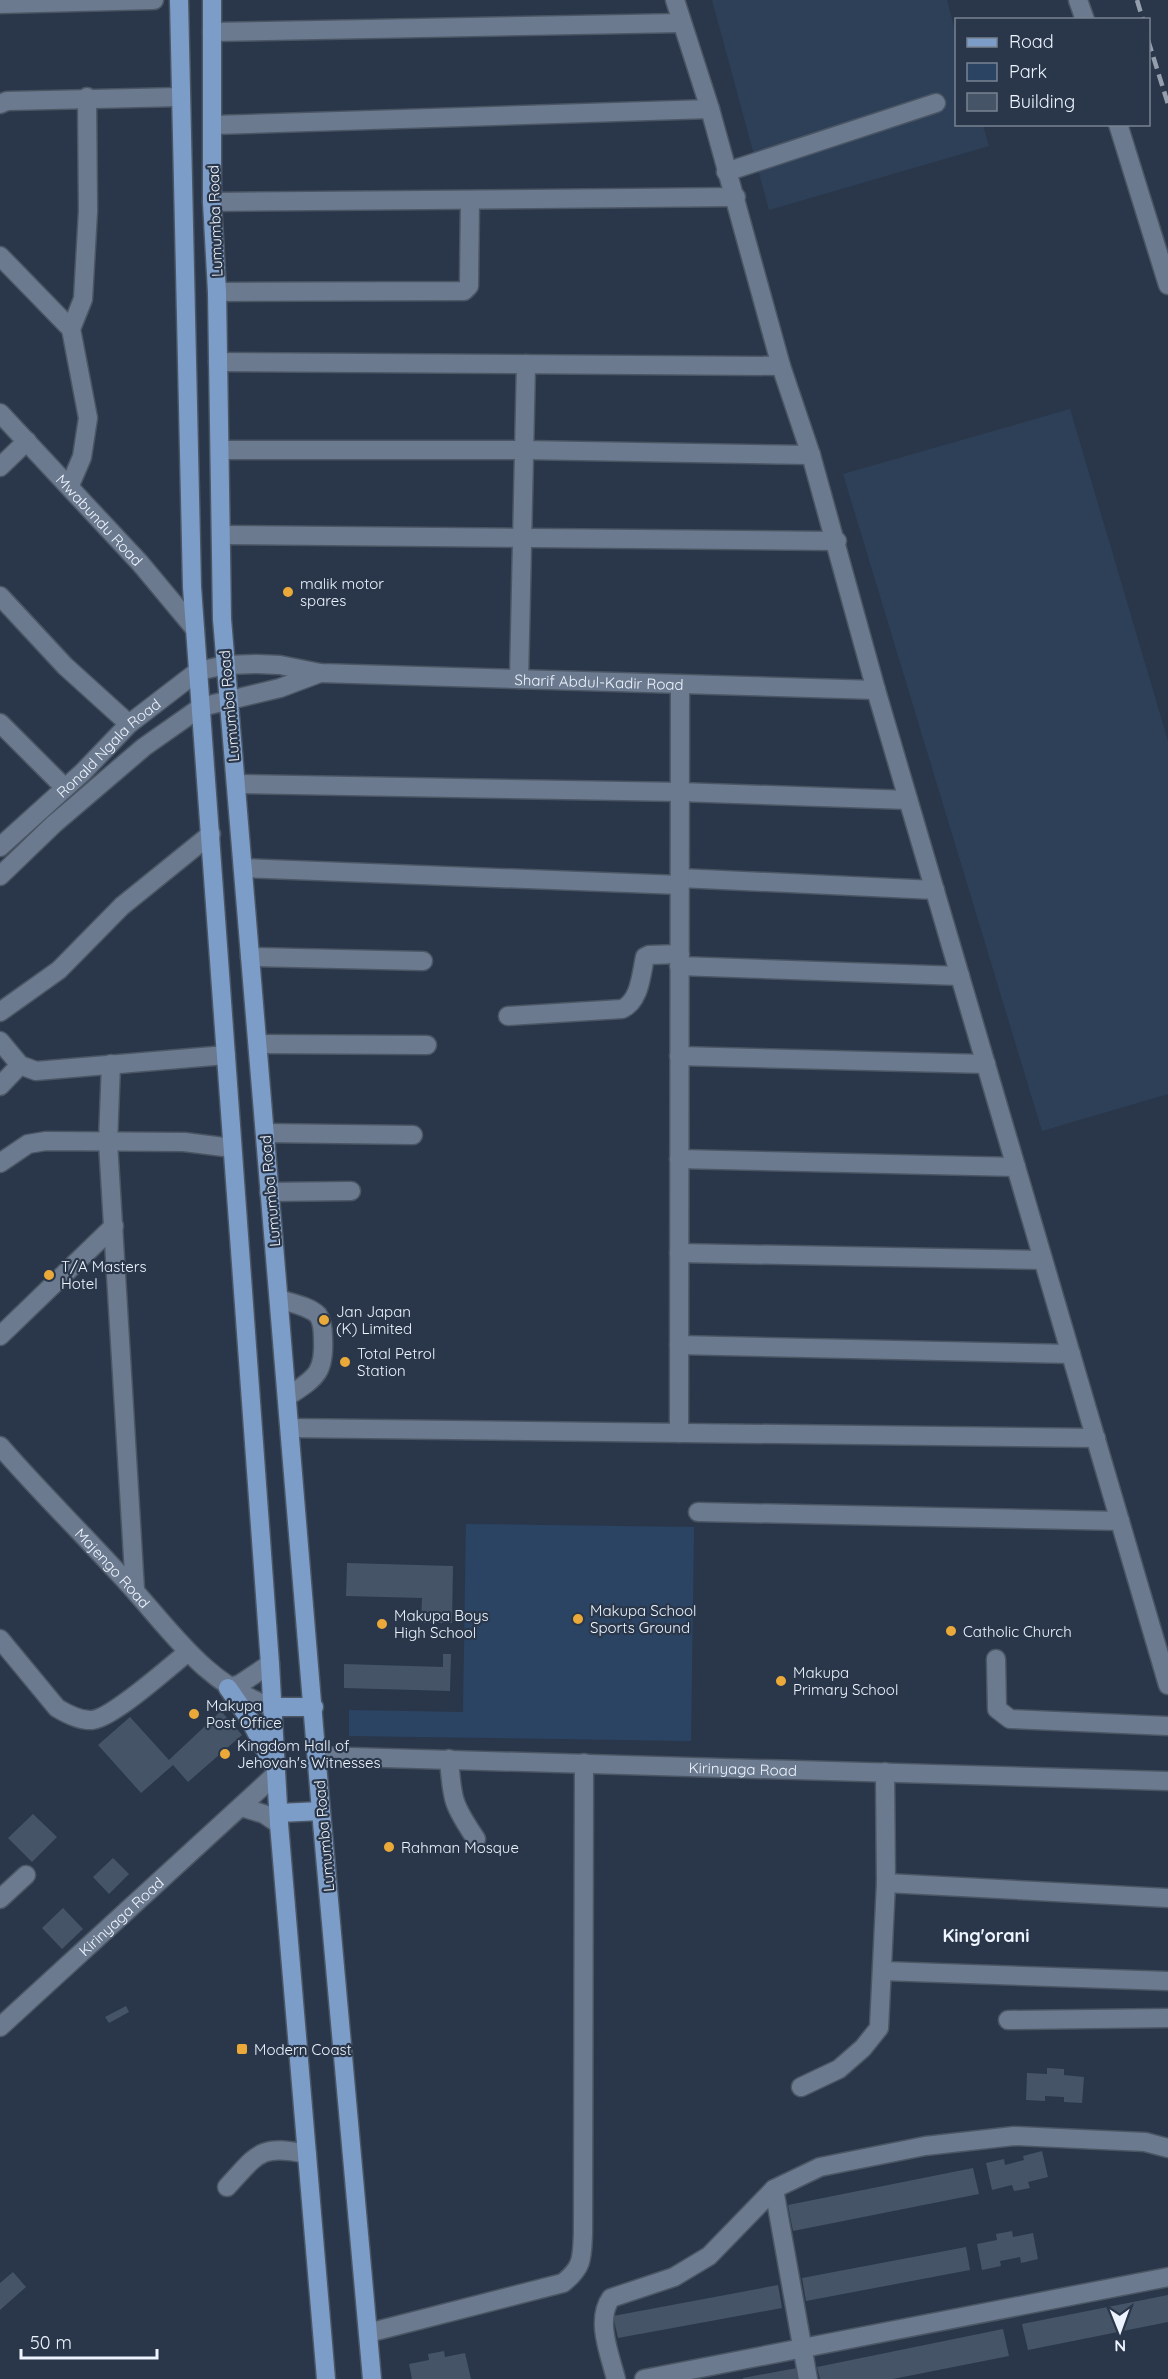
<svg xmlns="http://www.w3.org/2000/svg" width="1168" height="2379" font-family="Quicksand,sans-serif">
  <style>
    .built { fill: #2e4058 }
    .green { fill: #2b4464 }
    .building { fill: #455467 }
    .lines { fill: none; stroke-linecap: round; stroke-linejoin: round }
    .minor-casing { stroke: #4b5665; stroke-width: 21 }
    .major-casing { stroke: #4b5665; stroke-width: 21 }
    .minor { stroke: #6b7a8f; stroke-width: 18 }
    .major { stroke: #7d9dc9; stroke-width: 18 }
    .rail { stroke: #949eac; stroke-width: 4.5; stroke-dasharray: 12 6; stroke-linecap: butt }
    .poi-dot { fill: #eba93a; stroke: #2a374a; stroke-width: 2 }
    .labels { text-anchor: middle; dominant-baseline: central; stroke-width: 4.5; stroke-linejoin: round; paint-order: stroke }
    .street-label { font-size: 15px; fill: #edf4fe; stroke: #2a374a }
    .poi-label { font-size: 15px; fill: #edf4fe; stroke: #2a374a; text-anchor: start }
    .quarter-label { font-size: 18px; font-weight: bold; fill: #edf4fe; stroke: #2a374a }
  </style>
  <rect width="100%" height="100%" fill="#2a374a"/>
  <!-- built -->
  <g class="built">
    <polygon points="712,0 947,0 956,34 956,124 983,125 989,146 769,210"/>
    <polygon points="1070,409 1168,741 1168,1094 1042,1131 843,474"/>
  </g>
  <!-- green -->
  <polygon class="green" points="466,1524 694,1527 691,1741 349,1736 349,1710 463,1712"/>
  <!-- building -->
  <g class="building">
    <polygon points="347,1563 453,1566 452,1623 421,1623 422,1598 346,1596"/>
    <polygon points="443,1654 451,1654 450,1691 344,1688 344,1664 443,1667"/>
    <polygon points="221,1711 242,1735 188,1782 173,1765 141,1793 98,1745 130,1717 169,1760"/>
    <polygon points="33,1814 57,1837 32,1862 8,1838"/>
    <polygon points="113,1858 129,1874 109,1894 93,1877"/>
    <polygon points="63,1908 83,1929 62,1949 42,1928"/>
    <polygon points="126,2006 129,2012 109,2023 105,2017"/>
    <polygon points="1047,2068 1064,2069 1064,2075 1084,2077 1082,2103 1064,2102 1064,2097 1045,2096 1045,2101 1026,2100 1027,2073 1047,2074"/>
    <polygon points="1042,2151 1048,2177 1028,2182 1030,2188 1014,2191 1012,2185 992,2190 986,2163 1004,2159 1005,2165 1024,2160 1023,2156"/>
    <polygon points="973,2168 979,2194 793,2231 788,2205"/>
    <polygon points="1012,2231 1013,2237 1033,2233 1038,2259 1021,2263 1020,2257 1000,2261 1001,2266 982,2270 977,2244 997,2240 996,2234"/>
    <polygon points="966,2247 970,2270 806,2301 802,2278"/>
    <polygon points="13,2272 26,2287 0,2310 0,2283"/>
    <polygon points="778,2285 782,2308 618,2338 613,2316"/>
    <polygon points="1168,2295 1168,2322 1028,2350 1022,2324"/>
    <polygon points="1003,2329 1009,2356 893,2379 820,2379 817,2367"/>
    <polygon points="444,2351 445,2357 465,2353 471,2379 412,2379 409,2364 429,2360 428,2354"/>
    <polygon points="797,2368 800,2379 743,2379 743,2378"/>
  </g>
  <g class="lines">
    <!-- minor casing -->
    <g class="minor-casing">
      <g id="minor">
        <polyline points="675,0 710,109 781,366 811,455 876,690 1168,1685"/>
        <polyline points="1078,0 1085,20"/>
        <polyline points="0,4 154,0"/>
        <polyline points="212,32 681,23"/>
        <polyline points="0,104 7,101 180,97"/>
        <polyline points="1118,124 1168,285"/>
        <polyline points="214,125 710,109"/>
        <polyline points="726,172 936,103"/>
        <polyline points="212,202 736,197"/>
        <polyline points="0,256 71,329 88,418 82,457 70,485"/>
        <polyline points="217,292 464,291 469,286 470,200"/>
        <polyline points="71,329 83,299 88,211 87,97"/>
        <polyline points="218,362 781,366"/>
        <path id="s1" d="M 0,413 L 140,563 L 195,629"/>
        <polyline points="220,450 524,450 811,455"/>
        <polyline points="0,467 27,441"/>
        <polyline points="222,535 837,541"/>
        <polyline points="0,596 65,666 129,724"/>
        <polyline points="519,679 526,364"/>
        <polyline points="0,723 65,788"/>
        <polyline points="236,784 680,792 908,800"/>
        <path id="s2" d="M 0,847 L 83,772 L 129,724 L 198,671 L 226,665 L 257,664 L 280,665 L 320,673 L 876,690"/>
        <polyline points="243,868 680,885"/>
        <polyline points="0,876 54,824 144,747 201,707 280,688 320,673"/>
        <polyline points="680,878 935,890"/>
        <polyline points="250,957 423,961"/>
        <polyline points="679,966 960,976"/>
        <polyline points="0,1012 59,970 122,906 211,834"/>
        <path d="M 508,1016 L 622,1009 C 640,1001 641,975 645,957 L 649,955 L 680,954"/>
        <polyline points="0,1041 20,1065 36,1071 226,1055"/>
        <polyline points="258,1044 427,1045"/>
        <polyline points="679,1056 986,1064"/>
        <polyline points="111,1064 108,1142 135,1590"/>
        <polyline points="0,1086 20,1065"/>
        <polyline points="265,1133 413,1135"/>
        <polyline points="679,1159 1016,1167"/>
        <polyline points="0,1163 28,1144 46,1141 184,1142 232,1148"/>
        <polyline points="269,1192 351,1191"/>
        <polyline points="679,1253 1043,1260"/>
        <path d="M 279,1299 C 291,1303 309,1306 318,1315 C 322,1321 323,1331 323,1338 C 325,1374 315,1378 287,1397"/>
        <polyline points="0,1336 114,1226"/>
        <polyline points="679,1345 1071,1354"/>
        <polyline points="290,1428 1096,1438"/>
        <polyline points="679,1433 680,684"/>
        <path id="s3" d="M 0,1446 C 39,1491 82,1533 122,1577 C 169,1627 203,1684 272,1707"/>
        <polyline points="698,1512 1120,1521"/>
        <path d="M 0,1639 L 57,1708 C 67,1714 80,1721 92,1720 C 113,1718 169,1667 188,1652"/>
        <polyline points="996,1659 997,1709 1010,1719 1168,1726"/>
        <polyline points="228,1688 240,1684 270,1664"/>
        <path id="s4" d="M 317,1756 L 1168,1781"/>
        <path d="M 449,1759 C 452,1800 453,1805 476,1839"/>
        <polyline points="241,1807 264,1814 279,1824"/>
        <polyline points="886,1883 1168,1898"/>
        <polyline points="0,1899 26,1875"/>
        <polyline points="883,1971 1168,1981"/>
        <polyline points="1008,2020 1168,2018"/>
        <path id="s5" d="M 0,2027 L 275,1775"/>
        <polyline points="801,2087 839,2069 863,2048 879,2028 886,1883 885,1772"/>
        <path d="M 227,2187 C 258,2154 259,2144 307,2154"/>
        <polyline points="774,2189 808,2379"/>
        <path d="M 368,2333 L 563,2283 C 583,2267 582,2258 583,2233 L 584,1763"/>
        <path d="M 616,2379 C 610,2355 595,2320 611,2298 L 674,2277 L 709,2256 L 774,2189 L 820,2167 L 925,2146 L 1014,2136 L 1145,2142 L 1168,2148"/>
        <polyline points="644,2379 1168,2277"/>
      </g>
    </g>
    <!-- major casing -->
    <g class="major-casing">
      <g id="major">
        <polyline points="179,0 192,587 270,1664 279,1824 326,2379"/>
        <polyline points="212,0 212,202 217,292 222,619 321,1811 372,2379"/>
        <polyline points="228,1688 250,1720 272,1763"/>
        <polyline points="272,1707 314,1707"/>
        <polyline points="279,1813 321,1811"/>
      </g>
    </g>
    <!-- minor -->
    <use href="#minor" class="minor"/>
    <!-- major -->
    <use href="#major" class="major"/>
    <!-- rail -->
    <g class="rail">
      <polyline points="1137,0 1143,20"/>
      <polyline points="1148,40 1168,104"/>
    </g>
  </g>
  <!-- markers -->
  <g class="poi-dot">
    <circle cx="288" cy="592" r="6"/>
    <circle cx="49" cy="1275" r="6"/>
    <circle cx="324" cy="1320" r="6"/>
    <circle cx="345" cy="1362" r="6"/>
    <circle cx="578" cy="1619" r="6"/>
    <circle cx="382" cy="1624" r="6"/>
    <circle cx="951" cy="1631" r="6"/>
    <circle cx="781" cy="1681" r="6"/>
    <circle cx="194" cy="1714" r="6"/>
    <circle cx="225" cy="1754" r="6"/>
    <circle cx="389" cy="1847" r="6"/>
    <rect x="236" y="2043" width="12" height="12" rx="3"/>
  </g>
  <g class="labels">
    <!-- street labels -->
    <g class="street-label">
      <text transform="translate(215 221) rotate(-92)">Lumumba Road</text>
      <text stroke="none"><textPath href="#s1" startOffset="146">Mwabundu Road</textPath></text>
      <text stroke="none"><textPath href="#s2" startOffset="668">Sharif Abdul-Kadir Road</textPath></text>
      <text transform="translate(229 706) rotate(-95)">Lumumba Road</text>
      <text stroke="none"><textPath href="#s2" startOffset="147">Ronald Ngala Road</textPath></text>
      <text transform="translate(270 1191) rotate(-95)">Lumumba Road</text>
      <text stroke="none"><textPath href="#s3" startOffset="166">Majengo Road</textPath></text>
      <text stroke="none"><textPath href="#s4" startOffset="426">Kirinyaga Road</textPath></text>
      <text transform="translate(324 1836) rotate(-95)">Lumumba Road</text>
      <text stroke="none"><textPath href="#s5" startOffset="164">Kirinyaga Road</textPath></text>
    </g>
    <!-- poi labels -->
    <g class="poi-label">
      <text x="300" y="583">malik motor<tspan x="300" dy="17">spares</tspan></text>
      <text x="61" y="1266">T/A Masters<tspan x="61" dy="17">Hotel</tspan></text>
      <text x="336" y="1311">Jan Japan<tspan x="336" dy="17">(K) Limited</tspan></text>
      <text x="357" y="1353">Total Petrol<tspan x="357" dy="17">Station</tspan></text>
      <text x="590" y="1610">Makupa School<tspan x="590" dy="17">Sports Ground</tspan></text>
      <text x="394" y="1615">Makupa Boys<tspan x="394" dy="17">High School</tspan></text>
      <text x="963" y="1631">Catholic Church</text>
      <text x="793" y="1672">Makupa<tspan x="793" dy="17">Primary School</tspan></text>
      <text x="206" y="1705">Makupa<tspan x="206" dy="17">Post Office</tspan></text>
      <text x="237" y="1745">Kingdom Hall of<tspan x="237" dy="17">Jehovah's Witnesses</tspan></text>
      <text x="401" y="1847">Rahman Mosque</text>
      <text x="254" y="2049">Modern Coast</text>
    </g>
    <!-- quarter labels -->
    <g class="quarter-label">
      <text x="986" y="1935">King'orani</text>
    </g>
  </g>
  <!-- legend -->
  <rect x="955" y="18" width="195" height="108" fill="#2a374a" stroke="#788392" stroke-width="1.5"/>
  <rect x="967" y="38" width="30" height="9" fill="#7d9dc9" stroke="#788392" stroke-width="1.5"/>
  <text x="1009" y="48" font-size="18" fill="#edf4fe">Road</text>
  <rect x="967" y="63" width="30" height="18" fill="#2b4464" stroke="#788392" stroke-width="1.5"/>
  <text x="1009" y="78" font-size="18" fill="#edf4fe">Park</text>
  <rect x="967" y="93" width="30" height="18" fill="#455467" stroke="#788392" stroke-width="1.5"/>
  <text x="1009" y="108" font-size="18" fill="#edf4fe">Building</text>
  <!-- north arrow -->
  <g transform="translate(1120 2331) rotate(179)" stroke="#2a374a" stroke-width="4.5" paint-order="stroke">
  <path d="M0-4.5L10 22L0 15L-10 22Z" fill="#edf4fe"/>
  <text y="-9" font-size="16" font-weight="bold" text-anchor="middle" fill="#edf4fe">N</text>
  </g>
  <!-- scale -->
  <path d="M21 2349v9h136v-9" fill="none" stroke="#edf4fe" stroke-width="3"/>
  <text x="30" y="2349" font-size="18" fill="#edf4fe" stroke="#2a374a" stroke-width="4.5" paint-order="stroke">50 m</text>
</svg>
